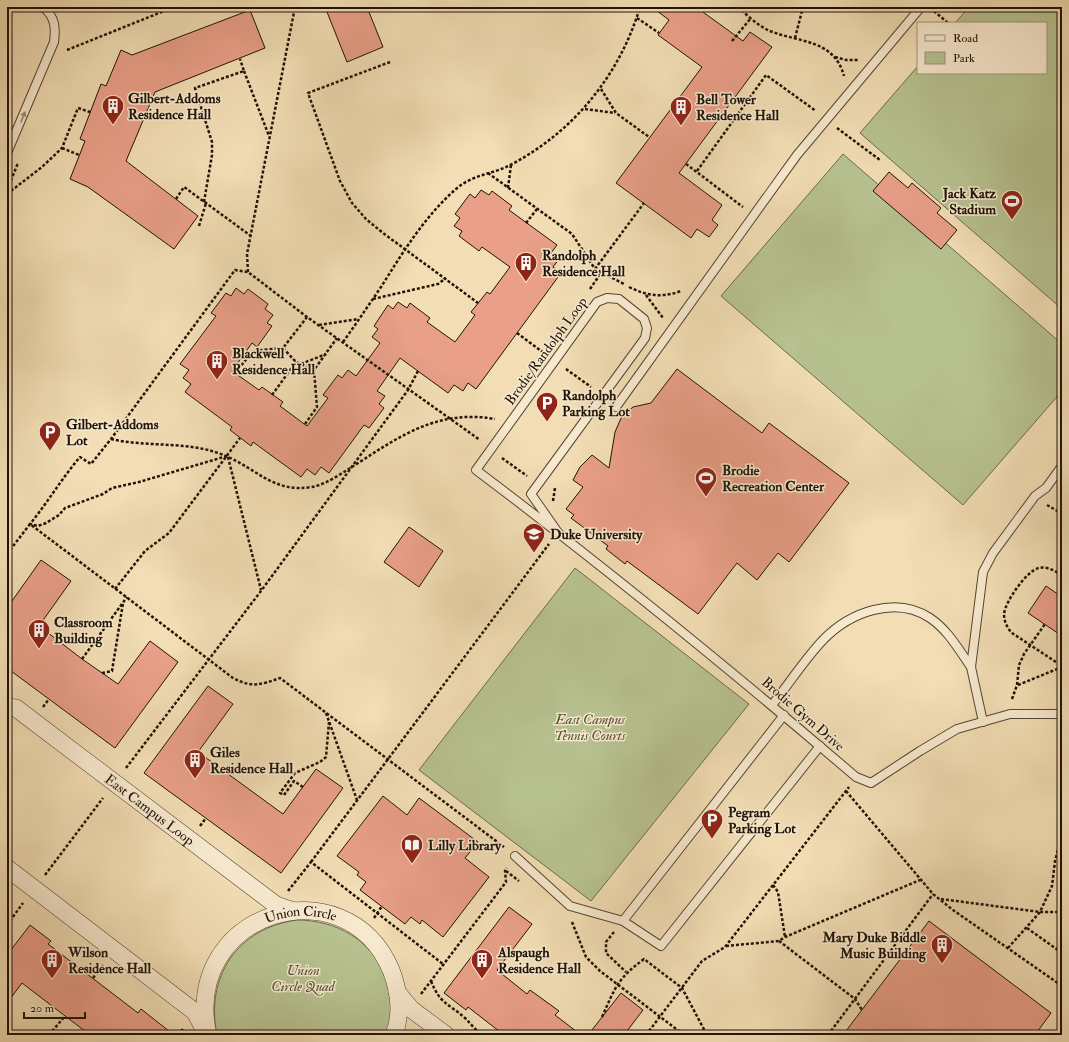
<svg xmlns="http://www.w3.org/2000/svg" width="1069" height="1042" font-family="'IM FELL Double Pica',serif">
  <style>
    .green { fill: #b7c290; stroke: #6b6a4c }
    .building { fill: #e99f88; stroke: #1f1307 }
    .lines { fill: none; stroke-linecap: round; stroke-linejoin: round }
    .lane-casing { stroke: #544632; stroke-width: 10 }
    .street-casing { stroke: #544632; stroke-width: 18 }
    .path { stroke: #1f1307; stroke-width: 2.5; stroke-dasharray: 3 2; stroke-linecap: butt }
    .lane { stroke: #f7e9ce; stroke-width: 8 }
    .street { stroke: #f7e9ce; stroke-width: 17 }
    .oneway { fill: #968974 }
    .labels { text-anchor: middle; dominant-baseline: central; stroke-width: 3; stroke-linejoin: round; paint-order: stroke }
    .poi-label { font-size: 14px; font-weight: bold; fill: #1f1307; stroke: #f7e9ce; text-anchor: start }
    .street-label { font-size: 14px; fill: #1f1307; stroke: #f7e9ce }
    .park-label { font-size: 14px; font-style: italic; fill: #545037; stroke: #f7e9ce }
  </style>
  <rect width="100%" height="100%" fill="#f2ddb4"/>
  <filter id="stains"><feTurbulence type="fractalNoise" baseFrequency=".005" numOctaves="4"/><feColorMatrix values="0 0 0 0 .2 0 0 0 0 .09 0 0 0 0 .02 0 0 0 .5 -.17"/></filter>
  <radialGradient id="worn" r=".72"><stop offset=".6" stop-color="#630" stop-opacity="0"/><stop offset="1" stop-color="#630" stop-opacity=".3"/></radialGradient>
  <!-- green -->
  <g class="green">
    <polygon points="969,7 1062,7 1062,309 860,133 918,66 918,73 1046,73 1046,23 955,23"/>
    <polygon points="843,154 1062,344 1062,391 963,505 721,296"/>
    <polygon points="575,568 749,704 591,901 419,770"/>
    <path d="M 297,920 C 335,920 372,939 386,978 C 387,983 391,989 391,995 C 393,1008 390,1022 389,1035 L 217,1035 C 205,977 237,928 297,920 Z"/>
  </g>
  <!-- building -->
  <g class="building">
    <polygon points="325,7 367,7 383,47 347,62"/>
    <polygon points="652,7 696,7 743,41 750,32 772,47 679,173 722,205 712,220 718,225 709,237 697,229 691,238 616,183 702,67 658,35 669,20"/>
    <polygon points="250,10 265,48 155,92 126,161 198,216 174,249 88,187 70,179 85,141 80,139 101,84 106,86 121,50 132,55"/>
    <polygon points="889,172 908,188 912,183 941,208 937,213 957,230 941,249 873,191"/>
    <polygon points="481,190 489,195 492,191 512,206 509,210 557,245 551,253 559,259 553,267 561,273 476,389 468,383 463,391 454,385 448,393 400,358 377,391 385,396 379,404 384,408 369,428 364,425 329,473 321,467 315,475 307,469 301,477 253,442 251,446 230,430 232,427 185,392 191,384 183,378 189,370 180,364 216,316 211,313 226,293 231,296 236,288 244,294 248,289 268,304 265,309 273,315 267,323 272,326 257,347 252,343 232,371 259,390 262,387 283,402 280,406 307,426 328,398 323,395 338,375 342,378 348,370 356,376 380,343 372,337 378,329 374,326 388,305 393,309 398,302 407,308 410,303 430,318 427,322 455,342 475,315 471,312 487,292 490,294 510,267 482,247 479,251 459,236 462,231 454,226 460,218 455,214 470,194 475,198"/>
    <polygon points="677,369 762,433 769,423 849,483 789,562 778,553 757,580 737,563 698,614 627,561 625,564 606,549 608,546 571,518 574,515 566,509 583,487 573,480 580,467 592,455 609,468 615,432 622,416 633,407 651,403"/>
    <polygon points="409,527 443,551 419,587 384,562"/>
    <polygon points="41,560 71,581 39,626 82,659 118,684 150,641 178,662 115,748 7,668 7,608"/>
    <polygon points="1046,586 1062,597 1062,636 1028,613"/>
    <polygon points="208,686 233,704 198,752 283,814 316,769 343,788 281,873 144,773"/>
    <polygon points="383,796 407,815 419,798 478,842 465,858 489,877 443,937 422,920 420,924 411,917 405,924 360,890 366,882 357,875 359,872 337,856"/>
    <polygon points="509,907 532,924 497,970 527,994 530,990 559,1011 555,1015 581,1035 504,1035 468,1007 466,1010 444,993"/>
    <polygon points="929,921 1051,1013 1035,1035 843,1035"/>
    <polygon points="30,925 51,941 48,944 138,1013 141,1009 174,1035 90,1035 22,983 7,1003 7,955"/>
    <polygon points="621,993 643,1010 624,1035 588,1035"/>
  </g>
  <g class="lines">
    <!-- lane casing -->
    <g class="lane-casing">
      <g id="lane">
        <polyline points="7,9 11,7"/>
        <path d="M 7,153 L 54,42 C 56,27 55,17 43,7"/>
        <polyline points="616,407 797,155 921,7"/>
        <path d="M 557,531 L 531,494 L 645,338 L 647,328 L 644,319 L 619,299 L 607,298 L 597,302 L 476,470 C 606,568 732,671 856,777 L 871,783 L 920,751 L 957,729 L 1010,714 L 1062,714"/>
        <path d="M 772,705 C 789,684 804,660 823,640 C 850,612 896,595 930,618 C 948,630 959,650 971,667"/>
        <polyline points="784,715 623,921 661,946 820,746"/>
        <polyline points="983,722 971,667 983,572 993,553 1035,496 1046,488 1062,466"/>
        <polyline points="515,856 570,906 623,921"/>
        <polyline points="15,1035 17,1035"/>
      </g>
    </g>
    <!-- street casing -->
    <g class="street-casing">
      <g id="street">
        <path id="s1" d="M 7,707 L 16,708 L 33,721 L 276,905 L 294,911"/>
        <polyline points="7,868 195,1012 204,1029"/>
        <polyline points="397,992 411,1009 446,1035"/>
        <path id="s2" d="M 208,1035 C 181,911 346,863 391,970 C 399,990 402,1014 394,1035"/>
      </g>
    </g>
    <!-- path -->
    <g class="path">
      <path d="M 738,7 C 747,15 758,26 770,31 C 800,43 834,39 844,76"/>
      <polyline points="934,11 948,23"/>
      <polyline points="637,18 659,33"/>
      <polyline points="795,38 803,7"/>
      <polyline points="732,41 751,18"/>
      <polyline points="67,50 174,7"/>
      <polyline points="835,57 846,60 858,60"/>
      <polyline points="390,62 308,93 340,181 352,203 366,219 383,233 478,303"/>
      <polyline points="244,71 269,136"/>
      <polyline points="601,89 616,113 649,137"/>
      <polyline points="585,109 615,113"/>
      <polyline points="837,128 880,160"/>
      <polyline points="62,148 79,155"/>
      <polyline points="686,164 743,207"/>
      <polyline points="697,171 766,75 816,111"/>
      <polyline points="488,173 572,234 595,269 624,284"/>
      <polyline points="508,188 511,165"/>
      <polyline points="7,190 18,163"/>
      <polyline points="7,194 42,167 62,148 78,108 90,112"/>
      <polyline points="176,199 184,187 251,236"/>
      <polyline points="204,202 212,155 212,142 195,88 244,71 240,59"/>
      <polyline points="526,223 537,209"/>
      <polyline points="199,226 206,203"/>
      <polyline points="595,269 644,203"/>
      <polyline points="248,272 247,254 295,7"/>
      <path d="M 629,287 C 647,296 662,298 681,291"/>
      <polyline points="590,289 601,273"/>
      <polyline points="646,295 663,318"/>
      <polyline points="373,299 438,284 446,278"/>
      <polyline points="319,325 358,319"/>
      <polyline points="517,333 544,353"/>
      <path d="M 343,342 C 356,324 368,306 381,287 C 403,252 425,216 456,189 C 475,173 493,175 514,163 C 575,130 620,74 640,7"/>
      <polyline points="283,348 296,362 314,370"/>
      <polyline points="301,364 326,354"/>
      <polyline points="566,369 591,387"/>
      <polyline points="235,373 253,351 283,348 307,317"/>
      <polyline points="272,395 296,362"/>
      <polyline points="305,424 317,407 314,370 337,338"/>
      <path d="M 111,439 C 149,448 192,440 228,457 C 258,470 274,493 312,487 C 327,484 342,473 355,465 C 400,436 438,409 495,419"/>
      <path d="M 227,456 L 139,482 L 112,488 L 103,494 L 65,508 L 59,515 L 46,523 L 38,526 L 30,524 C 48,502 62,478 80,457 L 91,464 L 111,439 L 235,270 L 248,272 L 307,317 L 480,440"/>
      <polyline points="228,457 261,590"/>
      <polyline points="502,458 527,476"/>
      <polyline points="553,501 555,488"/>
      <polyline points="1047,505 1059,512 1062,512"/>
      <path d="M 7,554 L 30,524 L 233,678 C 252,688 260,685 280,678 L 504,847"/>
      <path d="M 1062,575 C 1055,571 1047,566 1039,568 C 1027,570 1005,602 1004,614 C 1004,621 1007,628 1012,633 L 1062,666"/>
      <polyline points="115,589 145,551 169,533 240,438"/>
      <polyline points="82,659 127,597"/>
      <polyline points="102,673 112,671 123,603"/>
      <polyline points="1018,685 1062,667"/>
      <polyline points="1012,699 1017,685 1019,665 1024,654 1045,624"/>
      <polyline points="43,707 49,699"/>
      <polyline points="326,713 357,800"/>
      <polyline points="126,768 261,591 408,390 418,371"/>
      <polyline points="303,787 294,781 284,795 280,793 295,773 320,762 326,757 329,722"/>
      <polyline points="846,791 933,894 953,910 1062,986"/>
      <polyline points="200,826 206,818"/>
      <polyline points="311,862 549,544"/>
      <polyline points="506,871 519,881"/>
      <polyline points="45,875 103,798"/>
      <polyline points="773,885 778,892 785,937"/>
      <polyline points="288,891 311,862 443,964"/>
      <polyline points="941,899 1040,912 1062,912"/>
      <polyline points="374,918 382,906"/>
      <polyline points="572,922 586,957 600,971 684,1035"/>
      <polyline points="7,925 23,903"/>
      <polyline points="1027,928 1062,953"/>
      <polyline points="614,932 606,942 606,953 626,972"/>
      <polyline points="779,941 855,999 862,1010"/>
      <polyline points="726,946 779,941 785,937 920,880"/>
      <polyline points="1008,948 1040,912 1052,886 1055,861 1062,835"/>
      <polyline points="93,978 103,965"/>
      <path d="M 431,981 C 440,1004 448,1003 465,1018 C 471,1024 476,1031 483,1035"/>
      <polyline points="421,994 506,882 505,871 507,868"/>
      <path d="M 602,1017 C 615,988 617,979 644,959 L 682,988 L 707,1035"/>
      <polyline points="49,1035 65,1016"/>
      <polyline points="178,1035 183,1029"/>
      <polyline points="646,1035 702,961 725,947 849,787"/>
      <polyline points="828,1035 933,894"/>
    </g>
    <!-- lane -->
    <use href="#lane" class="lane"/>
    <!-- street -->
    <use href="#street" class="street"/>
  </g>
  <!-- one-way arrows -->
  <defs><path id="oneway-solid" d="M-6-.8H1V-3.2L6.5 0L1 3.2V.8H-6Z"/></defs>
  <use class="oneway" href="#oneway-solid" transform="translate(23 117) rotate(-68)"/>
  <!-- icons -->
  <defs>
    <g id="building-pin" transform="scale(1.15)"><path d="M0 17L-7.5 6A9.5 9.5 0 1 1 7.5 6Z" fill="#8f2418" stroke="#f7e9ce"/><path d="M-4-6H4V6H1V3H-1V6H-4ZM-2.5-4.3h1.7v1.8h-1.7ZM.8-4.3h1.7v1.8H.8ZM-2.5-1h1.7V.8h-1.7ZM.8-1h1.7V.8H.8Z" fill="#fff"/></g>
    <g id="stadium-pin" transform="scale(1.15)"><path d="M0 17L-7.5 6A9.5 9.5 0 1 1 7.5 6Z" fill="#8f2418" stroke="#f7e9ce"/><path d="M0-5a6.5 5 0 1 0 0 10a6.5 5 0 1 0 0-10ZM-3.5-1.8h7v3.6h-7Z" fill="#fff"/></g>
    <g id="parking-pin" transform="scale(1.15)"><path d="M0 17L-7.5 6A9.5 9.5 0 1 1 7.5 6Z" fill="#8f2418" stroke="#f7e9ce"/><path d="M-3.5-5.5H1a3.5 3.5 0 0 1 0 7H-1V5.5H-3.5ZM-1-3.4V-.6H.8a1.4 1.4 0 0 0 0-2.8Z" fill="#fff"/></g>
    <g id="university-pin" transform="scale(1.15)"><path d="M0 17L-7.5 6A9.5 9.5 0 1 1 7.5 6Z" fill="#8f2418" stroke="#f7e9ce"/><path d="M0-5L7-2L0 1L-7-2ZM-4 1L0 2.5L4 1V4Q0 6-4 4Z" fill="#fff"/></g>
    <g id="library-pin" transform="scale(1.15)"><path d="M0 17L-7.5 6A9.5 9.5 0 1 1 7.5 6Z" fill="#8f2418" stroke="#f7e9ce"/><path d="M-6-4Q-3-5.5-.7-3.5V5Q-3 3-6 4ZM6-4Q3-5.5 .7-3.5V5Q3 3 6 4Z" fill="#fff"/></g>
  </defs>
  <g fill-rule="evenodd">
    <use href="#building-pin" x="113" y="106"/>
    <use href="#building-pin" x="681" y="107"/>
    <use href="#stadium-pin" x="1012" y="201"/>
    <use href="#building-pin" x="526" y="263"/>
    <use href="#building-pin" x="217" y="361"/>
    <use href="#parking-pin" x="547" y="403"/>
    <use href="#parking-pin" x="50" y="432"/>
    <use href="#stadium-pin" x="706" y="478"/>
    <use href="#university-pin" x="534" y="534"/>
    <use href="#building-pin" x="39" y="630"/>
    <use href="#building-pin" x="195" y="760"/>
    <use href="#parking-pin" x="712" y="820"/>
    <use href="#library-pin" x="412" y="845"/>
    <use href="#building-pin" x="942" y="945"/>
    <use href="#building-pin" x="52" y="960"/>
    <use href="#building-pin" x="482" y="960"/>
  </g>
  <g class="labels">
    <!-- poi labels -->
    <g class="poi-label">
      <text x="128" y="98">Gilbert-Addoms<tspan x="128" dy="16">Residence Hall</tspan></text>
      <text x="696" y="99">Bell Tower<tspan x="696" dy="16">Residence Hall</tspan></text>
      <text x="996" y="193" text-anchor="end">Jack Katz<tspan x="996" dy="16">Stadium</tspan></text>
      <text x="542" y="255">Randolph<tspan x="542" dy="16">Residence Hall</tspan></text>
      <text x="232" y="353">Blackwell<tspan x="232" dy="16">Residence Hall</tspan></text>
      <text x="562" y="395">Randolph<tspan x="562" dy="16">Parking Lot</tspan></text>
      <text x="66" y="424">Gilbert-Addoms<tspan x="66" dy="16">Lot</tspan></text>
      <text x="722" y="470">Brodie<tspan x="722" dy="16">Recreation Center</tspan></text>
      <text x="550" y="534">Duke University</text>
      <text x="54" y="622">Classroom<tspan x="54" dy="16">Building</tspan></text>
      <text x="210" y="752">Giles<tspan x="210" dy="16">Residence Hall</tspan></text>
      <text x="728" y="812">Pegram<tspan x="728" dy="16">Parking Lot</tspan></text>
      <text x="428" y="845">Lilly Library</text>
      <text x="926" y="937" text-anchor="end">Mary Duke Biddle<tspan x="926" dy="16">Music Building</tspan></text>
      <text x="68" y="952">Wilson<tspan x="68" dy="16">Residence Hall</tspan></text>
      <text x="498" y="952">Alspaugh<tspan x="498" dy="16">Residence Hall</tspan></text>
    </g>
    <!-- street labels -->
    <g class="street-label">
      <text transform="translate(546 351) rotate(-54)">Brodie/Randolph Loop</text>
      <text transform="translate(803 714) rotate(41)">Brodie Gym Drive</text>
      <text stroke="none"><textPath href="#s1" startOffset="177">East Campus Loop</textPath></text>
      <text stroke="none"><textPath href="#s2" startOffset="178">Union Circle</textPath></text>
    </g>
    <!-- park labels -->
    <g class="park-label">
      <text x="590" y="719">East Campus<tspan x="590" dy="16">Tennis Courts</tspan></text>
      <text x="303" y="970">Union<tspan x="303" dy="16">Circle Quad</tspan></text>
    </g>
  </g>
  <!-- margin -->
  <rect width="1069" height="1042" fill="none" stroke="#f2ddb4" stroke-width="24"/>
  <rect x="8" y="8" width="1053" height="1026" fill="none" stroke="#1f1307" stroke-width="2"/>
  <rect x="12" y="12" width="1045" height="1018" fill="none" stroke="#1f1307"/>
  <!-- legend -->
  <rect x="917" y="22" width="130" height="52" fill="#f7e9ce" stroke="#a1937e"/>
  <rect x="925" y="35" width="20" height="6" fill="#f7e9ce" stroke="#a1937e"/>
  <text x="953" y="42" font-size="12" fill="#1f1307">Road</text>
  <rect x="925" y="52" width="20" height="12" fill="#b7c290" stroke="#a1937e"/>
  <text x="953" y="62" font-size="12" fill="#1f1307">Park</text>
  <!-- scale -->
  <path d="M24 1012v6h61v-6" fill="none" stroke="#1f1307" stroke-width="2"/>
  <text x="30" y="1012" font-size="12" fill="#1f1307" stroke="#f7e9ce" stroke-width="3" paint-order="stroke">20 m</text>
  <rect width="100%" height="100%" filter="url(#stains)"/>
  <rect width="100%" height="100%" fill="url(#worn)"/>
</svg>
